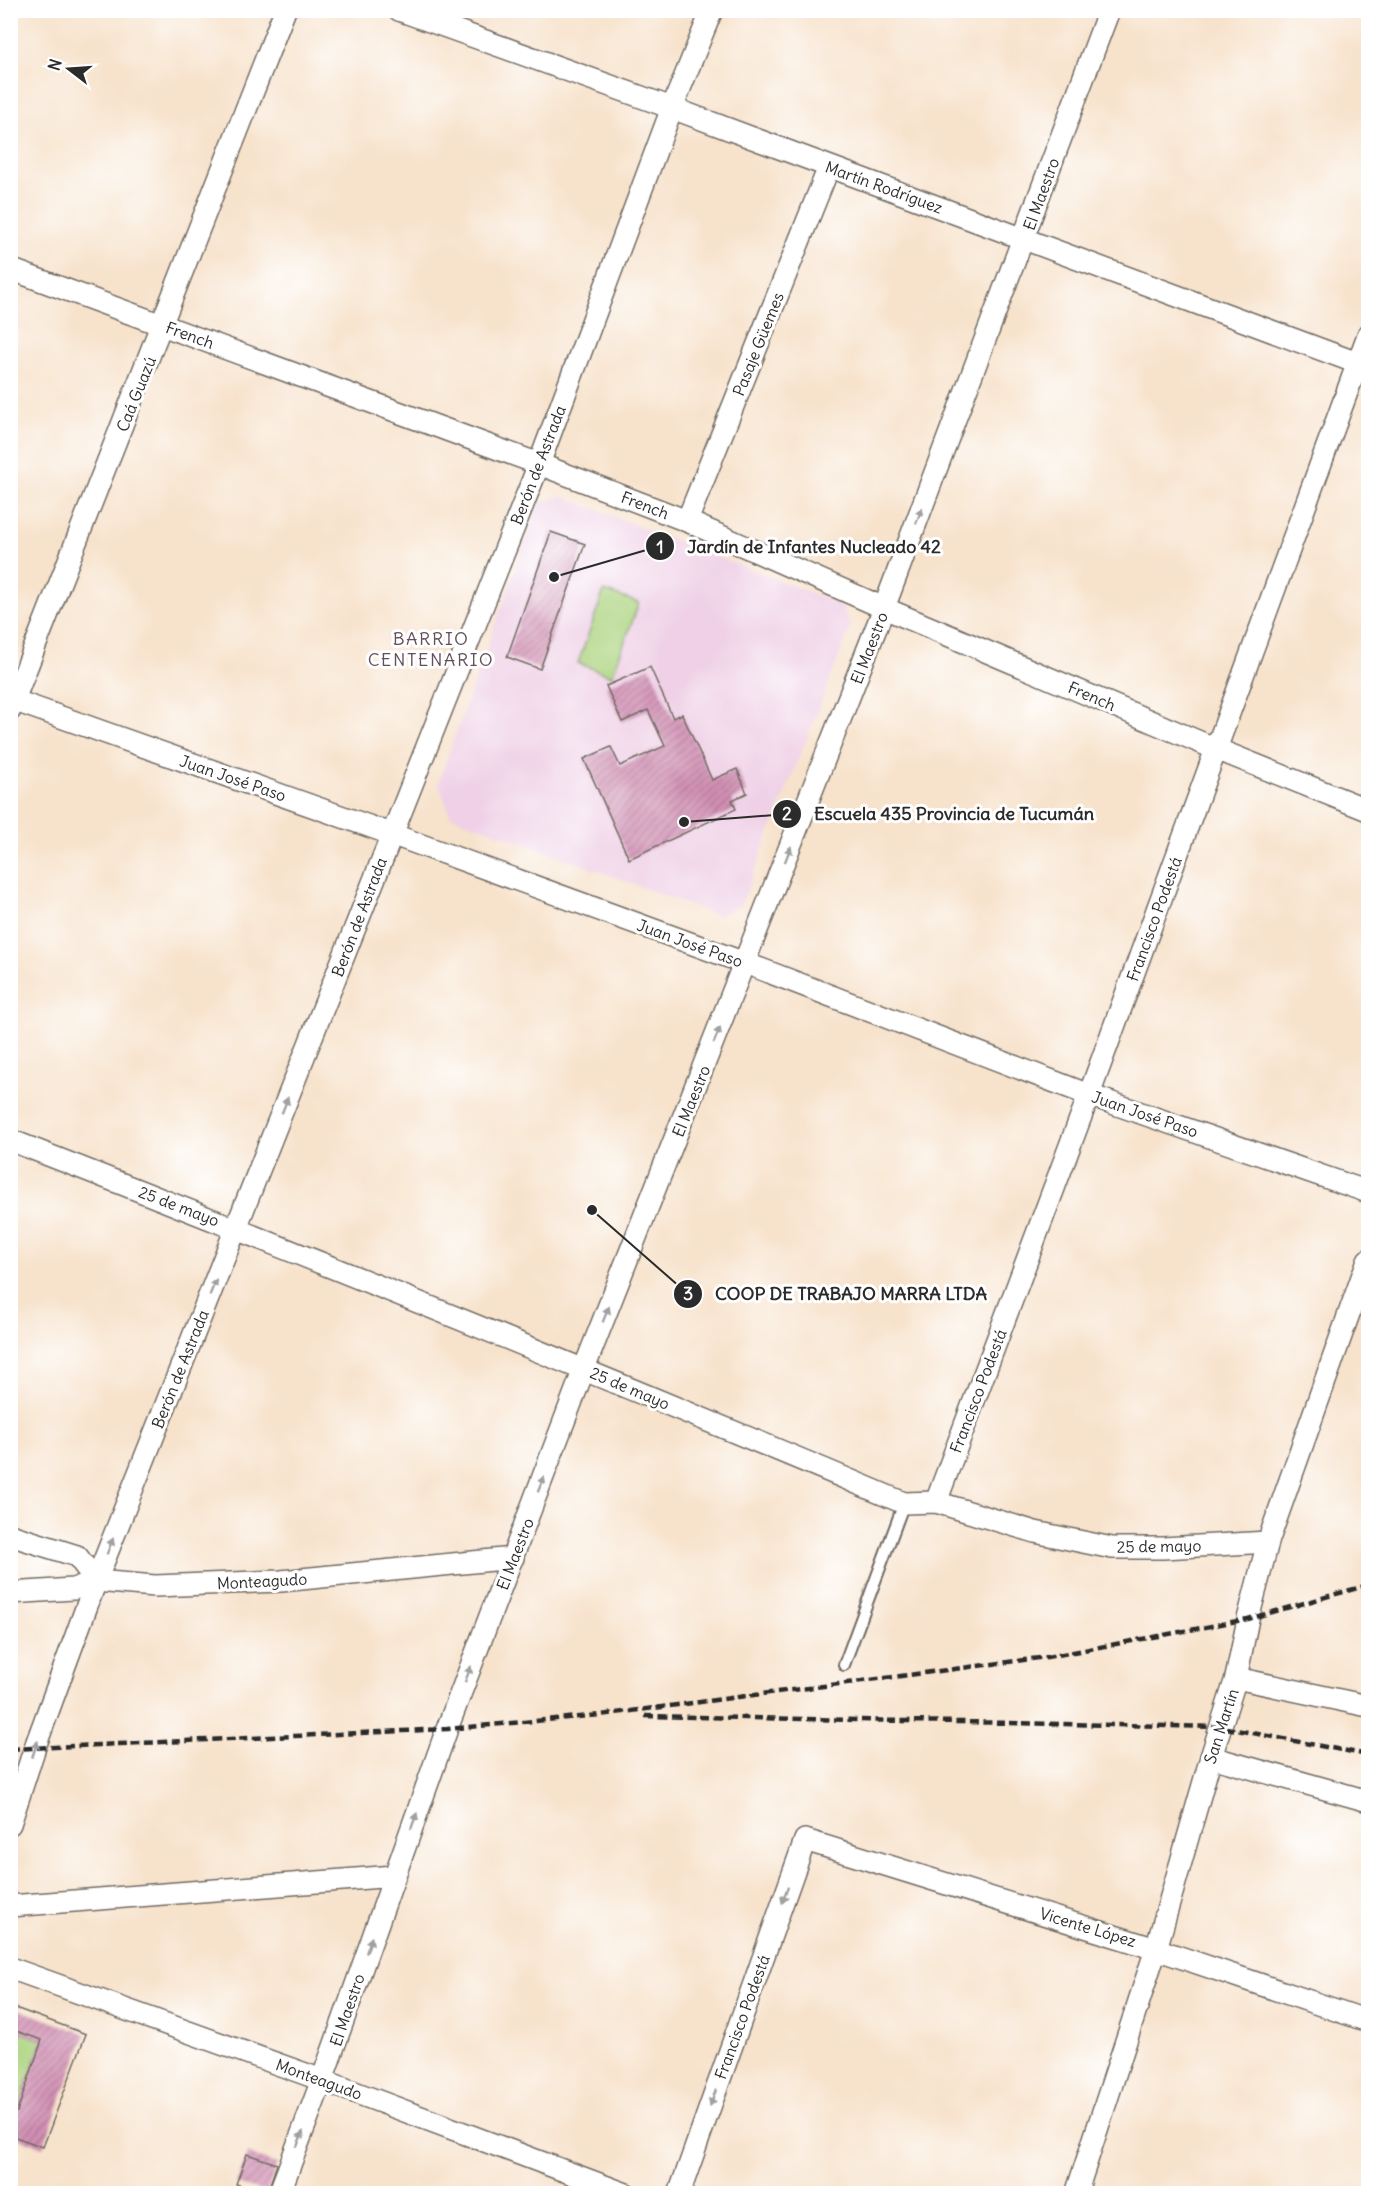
<svg xmlns="http://www.w3.org/2000/svg" width="1379" height="2204" font-family="Delius,sans-serif">
  <style>
    .built { fill: #efd0e6 }
    .green { fill: #abd37d; stroke: #6b7f54; stroke-width: 1.5 }
    .building { fill: url(#building-hatch) }
    .lines { fill: none; stroke-linecap: round; stroke-linejoin: round }
    .lane-casing { stroke: #726b63; stroke-width: 14 }
    .street-casing { stroke: #726b63; stroke-width: 24 }
    .lane { stroke: #fff; stroke-width: 10 }
    .street { stroke: #fff; stroke-width: 21 }
    .rail { stroke: #2b2b2b; stroke-width: 4.5; stroke-dasharray: 9 4.5; stroke-linecap: butt }
    .oneway { fill: #a0a0a0 }
    .labels { text-anchor: middle; dominant-baseline: central; stroke-width: 6; stroke-linejoin: round; paint-order: stroke }
    .street-label { font-size: 16px; fill: #2b2b2b; stroke: #fff }
    .neighbourhood-label { font-size: 18px; letter-spacing: 1.5px; fill: #654e5b; stroke: #fff }
    .leader { fill: none; stroke: #2b2b2b; stroke-width: 2 }
    .callout-dot { fill: #2b2b2b; stroke: #fff; stroke-width: 2 }
    .mark-label { font-size: 18px; text-anchor: middle; font-weight: bold; fill: #fff }
    .callout-label { font-size: 18px; text-anchor: middle; font-weight: bold; fill: #2b2b2b; stroke: #fff; stroke-width: 6; stroke-linejoin: round; paint-order: stroke }
  </style>
  <defs>
    <pattern id="building-hatch" width="6" height="6" patternUnits="userSpaceOnUse" patternTransform="scale(1.5)"><rect width="6" height="6" fill="#d18fb3"/><path d="M-1 1l2-2M0 6l6-6M5 7l2-2" fill="none" stroke="#aa7592"/></pattern>
  </defs>
  <rect width="100%" height="100%" fill="#fff"/>
  <filter id="ink" filterUnits="userSpaceOnUse"><feTurbulence type="fractalNoise" baseFrequency=".0167" numOctaves="2"/><feDisplacementMap in="SourceGraphic" scale="12" xChannelSelector="R" yChannelSelector="G"/><feConvolveMatrix kernelMatrix="1 2 1 2 8 2 1 2 1" color-interpolation-filters="sRGB"/></filter>
  <filter id="wash" filterUnits="userSpaceOnUse"><feTurbulence type="fractalNoise" baseFrequency=".008" numOctaves="4" result="noise"/><feDisplacementMap in="SourceGraphic" scale="24" xChannelSelector="R" yChannelSelector="G"/><feGaussianBlur stdDeviation="1.35" result="paint"/><feColorMatrix in="noise" values="0 0 0 0 0 0 0 0 0 0 0 0 0 0 0 0 0 1.4 0 .05"/><feComposite in="paint" operator="in"/></filter>
  <g filter="url(#wash)">
    <rect width="100%" height="100%" fill="#f7e2cb"/>
    <!-- built -->
    <polygon class="built" points="561,496 840,604 851,626 741,905 719,916 451,816 438,783 539,503"/>
    <!-- green -->
    <g class="green">
      <polygon points="604,591 639,603 612,676 578,663"/>
      <polygon points="11,2029 42,2040 17,2112 11,2110"/>
    </g>
    <g id="blocks">
      <!-- building -->
      <g class="building">
        <polygon points="551,532 585,544 540,669 507,657"/>
        <polygon points="650,667 673,718 682,714 712,780 737,769 747,793 732,800 736,809 629,859 584,759 611,747 620,766 665,746 648,710 622,722 606,686"/>
        <polygon points="10,2006 86,2034 43,2147 10,2135 10,2110 17,2112 42,2040 10,2029"/>
        <polygon points="247,2154 277,2164 267,2193 236,2184"/>
      </g>
    </g>
  </g>
  <g filter="url(#ink)">
    <use href="#blocks" fill-opacity="0" stroke="#726b63" stroke-width="1.5"/>
    <g class="lines">
      <!-- lane casing -->
      <g class="lane-casing">
        <polyline id="lane" points="844,1665 904,1503"/>
      </g>
      <!-- street casing -->
      <g class="street-casing">
        <g id="street">
          <polyline points="399,10 672,108 1368,367"/>
          <polyline points="10,269 539,464 687,521 884,608 1216,749 1368,810"/>
          <polyline points="687,521 829,167"/>
          <polyline points="10,699 391,834 745,963 1089,1095 1368,1192"/>
          <polyline points="10,710 285,10"/>
          <path d="M 10,1140 C 310,1257 608,1378 904,1503 L 936,1502 L 1035,1532 L 1112,1548 L 1163,1548 L 1268,1542"/>
          <polyline points="936,1502 1089,1095 1368,335"/>
          <polyline points="10,1535 77,1556 96,1581"/>
          <polyline points="10,1593 73,1589 96,1581 155,1586 281,1581 513,1558"/>
          <polyline points="1236,1678 1368,1706"/>
          <polyline points="1211,1757 1368,1801"/>
          <polyline points="10,1824 35,1747 96,1581 539,464 672,108 712,10"/>
          <polyline points="10,1906 394,1876"/>
          <polyline points="10,1968 322,2080 626,2194"/>
          <polyline points="279,2194 322,2080 447,1729 584,1369 884,608 1109,10"/>
          <polyline points="679,2194 805,1840 1156,1949 1368,2021"/>
          <polyline points="1076,2194 1156,1949 1211,1757 1236,1678 1248,1619 1268,1542 1368,1260"/>
        </g>
      </g>
      <!-- lane -->
      <use href="#lane" class="lane"/>
      <!-- street -->
      <use href="#street" class="street"/>
      <!-- rail -->
      <g class="rail">
        <polyline points="645,1716 1221,1727 1368,1755"/>
        <polyline points="10,1749 447,1729 600,1715 1047,1657 1248,1619 1368,1585"/>
      </g>
    </g>
    <!-- one-way arrows -->
    <defs><path id="oneway-solid" d="M-6-.8H1V-3.2L6.5 0L1 3.2V.8H-6Z" transform="scale(1.5)"/></defs>
    <g class="oneway">
      <use href="#oneway-solid" transform="translate(919 516) rotate(-69)"/>
      <use href="#oneway-solid" transform="translate(788 854) rotate(-69)"/>
      <use href="#oneway-solid" transform="translate(717 1035) rotate(-68)"/>
      <use href="#oneway-solid" transform="translate(285 1105) rotate(-69)"/>
      <use href="#oneway-solid" transform="translate(213 1287) rotate(-68)"/>
      <use href="#oneway-solid" transform="translate(606 1314) rotate(-68)"/>
      <use href="#oneway-solid" transform="translate(541 1484) rotate(-69)"/>
      <use href="#oneway-solid" transform="translate(110 1546) rotate(-68)"/>
      <use href="#oneway-solid" transform="translate(468 1674) rotate(-69)"/>
      <use href="#oneway-solid" transform="translate(35 1749) rotate(-71)"/>
      <use href="#oneway-solid" transform="translate(414 1821) rotate(-70)"/>
      <use href="#oneway-solid" transform="translate(785 1895) rotate(110)"/>
      <use href="#oneway-solid" transform="translate(369 1945) rotate(-71)"/>
      <use href="#oneway-solid" transform="translate(713 2098) rotate(110)"/>
      <use href="#oneway-solid" transform="translate(300 2139) rotate(-69)"/>
    </g>
  </g>
  <g class="labels">
    <!-- street labels -->
    <g class="street-label">
      <text transform="translate(884 187) rotate(20)">Martín Rodríguez</text>
      <text transform="translate(1041 194) rotate(-70)">El Maestro</text>
      <text transform="translate(190 335) rotate(20)">French</text>
      <text transform="translate(758 344) rotate(-68)">Pasaje Güemes</text>
      <text transform="translate(136 394) rotate(-68)">Caá Guazú</text>
      <text transform="translate(538 465) rotate(-69)">Berón de Astrada</text>
      <text transform="translate(645 505) rotate(21)">French</text>
      <text transform="translate(869 648) rotate(-69)">El Maestro</text>
      <text transform="translate(1092 696) rotate(23)">French</text>
      <text transform="translate(233 778) rotate(19)">Juan José Paso</text>
      <text transform="translate(359 917) rotate(-69)">Berón de Astrada</text>
      <text transform="translate(1154 919) rotate(-70)">Francisco Podestá</text>
      <text transform="translate(690 943) rotate(20)">Juan José Paso</text>
      <text transform="translate(691 1101) rotate(-68)">El Maestro</text>
      <text transform="translate(1145 1114) rotate(19)">Juan José Paso</text>
      <text transform="translate(179 1206) rotate(21)">25 de mayo</text>
      <text transform="translate(180 1369) rotate(-68)">Berón de Astrada</text>
      <text transform="translate(630 1388) rotate(23)">25 de mayo</text>
      <text transform="translate(978 1391) rotate(-69)">Francisco Podestá</text>
      <text transform="translate(1159 1546) rotate(-1)">25 de mayo</text>
      <text transform="translate(515 1554) rotate(-69)">El Maestro</text>
      <text transform="translate(262 1581) rotate(-3)">Monteagudo</text>
      <text transform="translate(1221 1726) rotate(-72)">San Martín</text>
      <text transform="translate(1088 1927) rotate(17)">Vicente López</text>
      <text transform="translate(347 2010) rotate(-71)">El Maestro</text>
      <text transform="translate(742 2017) rotate(-70)">Francisco Podestá</text>
      <text transform="translate(319 2079) rotate(20)">Monteagudo</text>
    </g>
    <!-- neighbourhood labels -->
    <g class="neighbourhood-label">
      <text x="431" y="638">BARRIO<tspan x="431" dy="21">CENTENARIO</tspan></text>
    </g>
  </g>
  <!-- callouts -->
  <path class="leader" d="M554 577L660 546M684 822L787 814M592 1210L688 1294"/>
  <g class="callout-dot">
    <circle cx="554" cy="577" r="6"/>
    <circle cx="684" cy="822" r="6"/>
    <circle cx="592" cy="1210" r="6"/>
    <circle cx="660" cy="546" r="15"/>
    <circle cx="787" cy="814" r="15"/>
    <circle cx="688" cy="1294" r="15"/>
  </g>
  <g class="mark-label">
    <text x="660" y="553">1</text>
    <text x="787" y="820">2</text>
    <text x="688" y="1300">3</text>
  </g>
  <g class="callout-label">
    <text x="814" y="553">Jardín de Infantes Nucleado 42</text>
    <text x="954" y="820">Escuela 435 Provincia de Tucumán</text>
    <text x="851" y="1300">COOP DE TRABAJO MARRA LTDA</text>
  </g>
  <!-- margin -->
  <rect width="1379" height="2204" fill="none" stroke="#fff" stroke-width="36"/>
  <!-- north arrow -->
  <g transform="translate(69 69) rotate(287)" stroke="#ffffff" stroke-width="4.5" paint-order="stroke">
  <path d="M0-4.5L10 22L0 15L-10 22Z" fill="#2b2b2b"/>
  <text y="-9" font-size="16" font-weight="bold" text-anchor="middle" fill="#2b2b2b">N</text>
  </g>
</svg>
